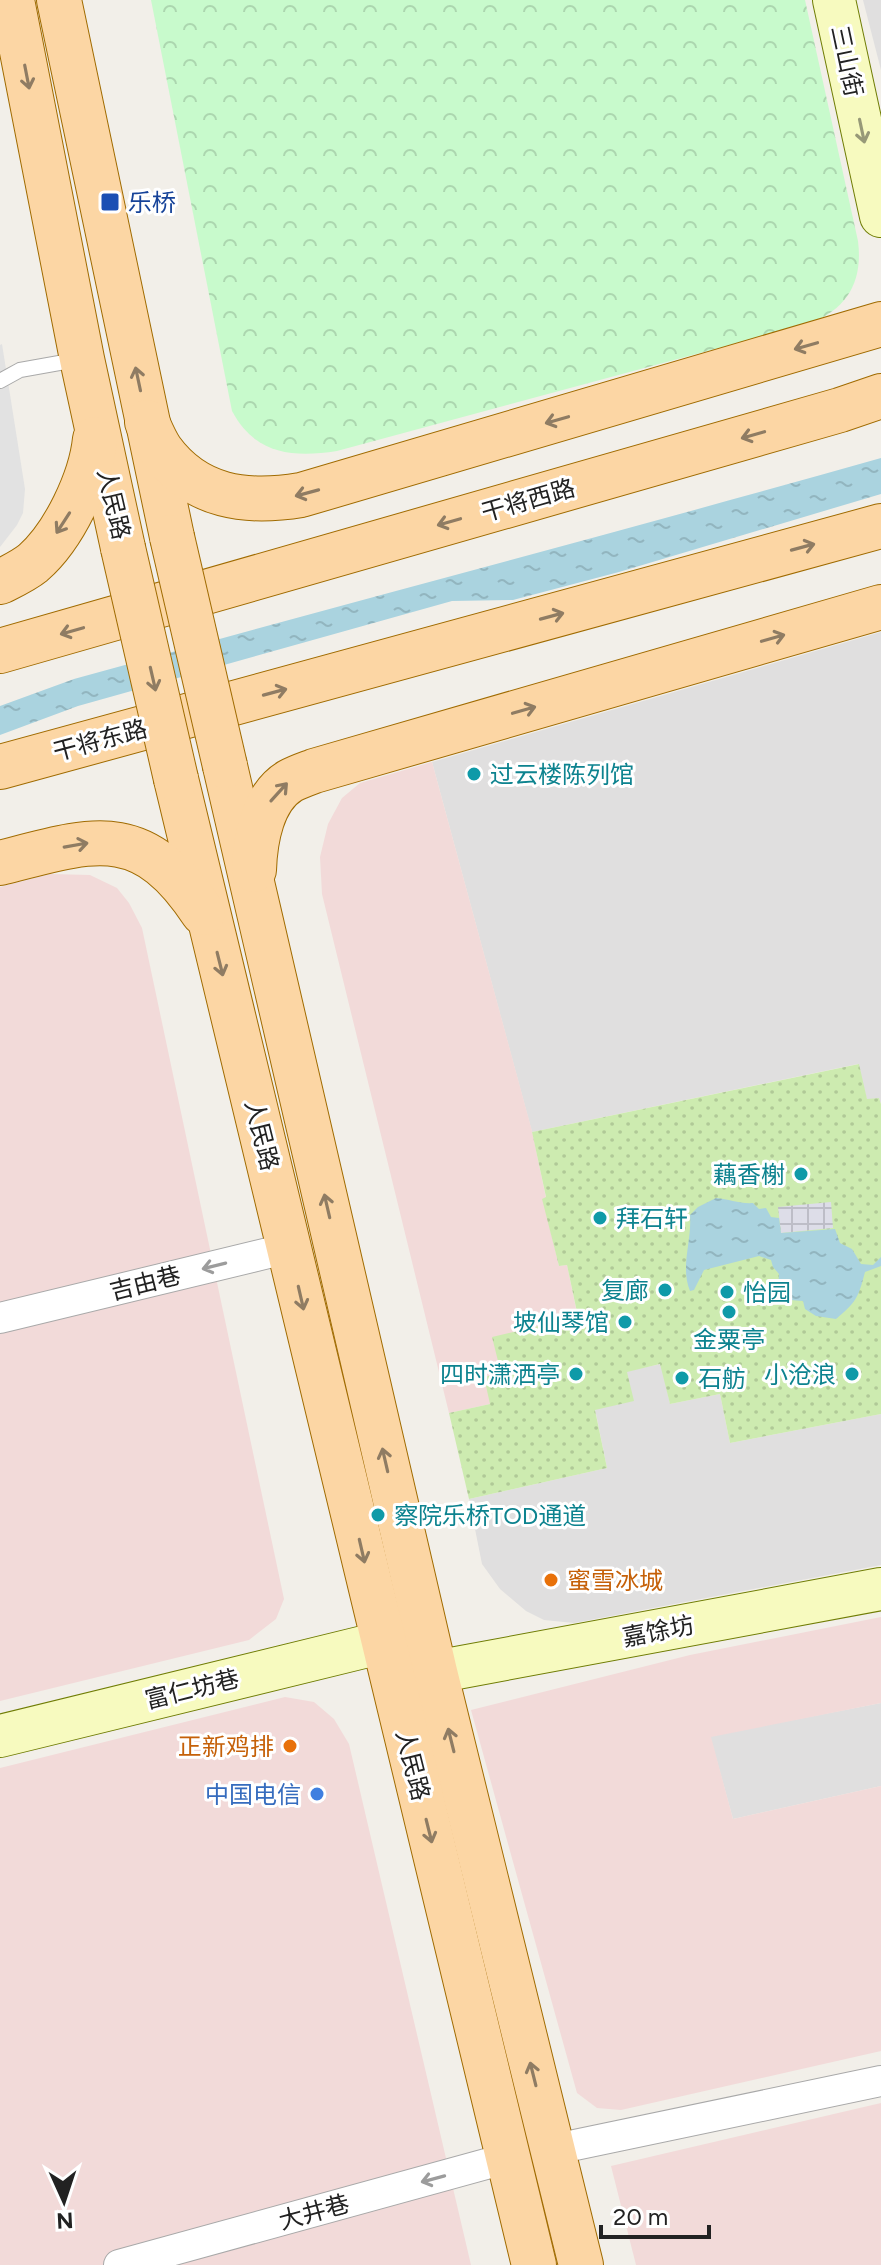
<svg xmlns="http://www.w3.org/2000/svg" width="881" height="2265" font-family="Figtree,'Noto Sans SC',sans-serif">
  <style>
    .residential { fill: #e0dfdf }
    .commercial { fill: #f2dad9 }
    .park { fill: url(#park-crowns) }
    .garden { fill: url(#garden-dots) }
    .parking { fill: #e2e2e2 }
    .plaza { fill: url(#plaza-grid) }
    .water { fill: url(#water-ripples) }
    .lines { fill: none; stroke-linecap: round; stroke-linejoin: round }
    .lane-casing { stroke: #a9a9a9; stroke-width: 16 }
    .street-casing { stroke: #a9a9a9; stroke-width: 32 }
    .secondary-casing { stroke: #707d05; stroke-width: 44 }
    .primary-casing { stroke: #a06b00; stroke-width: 46 }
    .lane { stroke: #fff; stroke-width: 14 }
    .street { stroke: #fff; stroke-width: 30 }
    .secondary { stroke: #f7fabf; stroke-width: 42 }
    .primary { stroke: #fcd6a4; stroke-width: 44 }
    .primary-bridge-casing { stroke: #a06b00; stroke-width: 46; stroke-linecap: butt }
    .primary-bridge { stroke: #fcd6a4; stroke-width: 44 }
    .oneway { stroke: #8f7c63 }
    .oneway2 { stroke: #979978 }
    .oneway3 { stroke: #9c9c9c }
    .transit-dot { fill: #1a4fb4; stroke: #fff; stroke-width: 3 }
    .culture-dot { fill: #0f9aa8; stroke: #fff; stroke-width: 3 }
    .food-dot { fill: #e8710a; stroke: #fff; stroke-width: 3 }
    .shop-dot { fill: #3f7fe0; stroke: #fff; stroke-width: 3 }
    .labels { text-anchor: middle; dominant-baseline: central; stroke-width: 6; stroke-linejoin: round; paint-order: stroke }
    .street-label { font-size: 24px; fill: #222; stroke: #fff }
    .transit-label { font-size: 24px; fill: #164399; stroke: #fff; text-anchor: start }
    .culture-label { font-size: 24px; fill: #0d838f; stroke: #fff; text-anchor: start }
    .food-label { font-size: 24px; fill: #c56008; stroke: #fff; text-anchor: start }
    .shop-label { font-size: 24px; fill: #366cbe; stroke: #fff; text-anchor: end }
  </style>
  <defs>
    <pattern id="park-crowns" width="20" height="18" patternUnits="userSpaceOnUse" patternTransform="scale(2)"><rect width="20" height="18" fill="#c8facc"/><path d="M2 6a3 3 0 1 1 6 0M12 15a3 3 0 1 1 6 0" fill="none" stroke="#acd6af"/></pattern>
    <pattern id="garden-dots" width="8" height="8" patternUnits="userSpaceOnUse" patternTransform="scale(2)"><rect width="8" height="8" fill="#cdebb0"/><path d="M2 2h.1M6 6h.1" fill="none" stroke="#b0c997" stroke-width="1.8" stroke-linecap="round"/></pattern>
    <pattern id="plaza-grid" width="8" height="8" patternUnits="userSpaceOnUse" patternTransform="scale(2)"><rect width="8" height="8" fill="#dddde8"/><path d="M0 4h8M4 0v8" fill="none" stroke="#bdbdc7"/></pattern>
    <pattern id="water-ripples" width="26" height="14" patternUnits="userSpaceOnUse" patternTransform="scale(2)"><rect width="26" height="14" fill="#aad3df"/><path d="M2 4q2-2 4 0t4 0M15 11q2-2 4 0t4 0" fill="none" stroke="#92b5bf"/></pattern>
  </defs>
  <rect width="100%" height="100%" fill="#f2efe9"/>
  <!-- residential -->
  <g class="residential">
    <polygon points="863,0 881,0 881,70"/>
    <polygon points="881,632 881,1104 879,1098 867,1100 858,1064 532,1132 432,762"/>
    <polygon points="661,1364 670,1404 720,1394 730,1443 881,1414 881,1565 574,1623 544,1620 526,1611 500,1589 482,1564 469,1499 607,1468 595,1409 627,1371"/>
    <polygon points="881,1703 881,1786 733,1819 710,1736"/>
  </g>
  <!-- commercial -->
  <g class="commercial">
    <polygon points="432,762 532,1131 546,1198 543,1199 559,1266 567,1265 578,1318 501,1373 490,1404 449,1413 322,894 320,857 328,824 342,798 360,783"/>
    <polygon points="50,874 90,875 117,888 129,903 142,928 284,1599 276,1619 249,1640 0,1701 0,887"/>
    <polygon points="881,1617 881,1703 711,1737 733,1819 881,1786 881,2051 621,2110 597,2108 577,2093 471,1710 690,1655"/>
    <polygon points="285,1697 314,1702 334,1719 349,1744 471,2265 0,2265 0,1768"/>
    <polygon points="881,2103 881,2265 636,2265 611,2166"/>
  </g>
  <!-- park -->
  <path class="park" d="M 151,0 L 805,0 L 858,241 C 863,281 848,308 811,323 L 337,451 C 292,458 255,454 232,411 Z"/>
  <!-- garden -->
  <polygon class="garden" points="859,1064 867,1099 879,1098 881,1104 881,1414 730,1443 720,1394 670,1404 660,1364 627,1372 634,1401 595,1410 607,1468 469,1499 449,1413 490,1404 484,1377 501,1373 492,1337 578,1317 567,1265 559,1266 542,1199 546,1197 532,1132"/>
  <!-- parking -->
  <polygon class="parking" points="2,344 25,489 23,513 17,525 0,547 0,345"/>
  <!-- plaza -->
  <polygon class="plaza" points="831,1202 833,1228 781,1233 778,1207"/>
  <!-- water -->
  <g class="water">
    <path d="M 881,458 L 881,494 L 619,572 L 513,600 L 452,601 L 78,706 L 0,735 L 0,706 L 74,679 C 343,604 613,534 881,458 Z"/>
    <path d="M 716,1198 C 729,1199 740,1204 753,1203 L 759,1209 L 766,1208 L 771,1217 L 779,1218 L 781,1233 L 835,1229 L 840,1243 L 852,1249 L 861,1264 L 873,1265 L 881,1257 L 881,1266 L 865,1272 C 858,1299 856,1302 836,1319 L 816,1316 L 805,1309 L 803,1301 L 790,1300 L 778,1289 L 779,1274 L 773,1267 L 771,1260 L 759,1256 L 704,1270 L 694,1290 L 690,1291 C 680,1267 692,1241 690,1215 L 698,1207 Z"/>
  </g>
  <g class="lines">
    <!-- lane casing -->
    <g class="lane-casing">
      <polyline id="lane" points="0,381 20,370 76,360"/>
    </g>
    <!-- street casing -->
    <g class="street-casing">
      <g id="street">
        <polyline points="0,1318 289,1248"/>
        <polyline points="551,2150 881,2081"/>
        <polyline points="119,2265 508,2158"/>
      </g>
    </g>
    <!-- secondary casing -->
    <g class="secondary-casing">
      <g id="secondary">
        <polyline points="834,0 881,216"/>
        <polyline points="435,1672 881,1589"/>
        <polyline points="0,1736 384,1642"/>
      </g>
    </g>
    <!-- primary casing -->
    <g class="primary-casing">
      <g id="primary">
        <polyline points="12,0 82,359 123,548"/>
        <polyline points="59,0 172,537"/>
        <path d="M 147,422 C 151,431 155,441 161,450 C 196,498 246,504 301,495 L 881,324"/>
        <path d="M 0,582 C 12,576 23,571 33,563 C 64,536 91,479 95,439"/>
        <polyline points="0,651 840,410 881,396"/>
        <polyline points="225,766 435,1672 581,2265"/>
        <polyline points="0,767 881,526"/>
        <polyline points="176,779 534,2265"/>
        <path d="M 0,863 C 93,839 142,820 203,913"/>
        <path d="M 254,870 C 255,840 262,798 290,781 C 297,777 306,774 314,771 L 881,607"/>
      </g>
    </g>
    <!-- lane -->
    <use href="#lane" class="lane"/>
    <!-- street -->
    <use href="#street" class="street"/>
    <!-- secondary -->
    <use href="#secondary" class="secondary"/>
    <!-- primary -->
    <use href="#primary" class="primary"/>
    <!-- primary-bridge casing -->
    <g class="primary-bridge-casing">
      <g id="primary-bridge">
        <polyline points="172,537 225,766"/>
        <polyline points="123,548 176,779"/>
      </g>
    </g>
    <!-- primary-bridge -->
    <use href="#primary-bridge" class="primary-bridge"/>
  </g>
  <!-- one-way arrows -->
  <defs><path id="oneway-shaft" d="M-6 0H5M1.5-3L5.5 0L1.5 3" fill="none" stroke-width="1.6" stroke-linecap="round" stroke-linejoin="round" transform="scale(2)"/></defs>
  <g class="oneway">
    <use href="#oneway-shaft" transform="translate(27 77) rotate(79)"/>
    <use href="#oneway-shaft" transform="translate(806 346) rotate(164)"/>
    <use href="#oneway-shaft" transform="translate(138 379) rotate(-102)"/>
    <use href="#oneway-shaft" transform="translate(557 420) rotate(164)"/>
    <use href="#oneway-shaft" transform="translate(753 435) rotate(164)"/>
    <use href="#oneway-shaft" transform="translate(307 493) rotate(165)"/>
    <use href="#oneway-shaft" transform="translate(449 522) rotate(164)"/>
    <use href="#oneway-shaft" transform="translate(63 523) rotate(123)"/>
    <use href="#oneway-shaft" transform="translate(803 547) rotate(-15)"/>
    <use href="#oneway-shaft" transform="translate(552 616) rotate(-15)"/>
    <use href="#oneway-shaft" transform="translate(72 631) rotate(164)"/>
    <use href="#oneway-shaft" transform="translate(773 638) rotate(-16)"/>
    <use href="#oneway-shaft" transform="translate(153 679) rotate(77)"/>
    <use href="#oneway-shaft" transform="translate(275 692) rotate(-15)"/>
    <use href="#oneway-shaft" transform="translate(524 710) rotate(-16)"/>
    <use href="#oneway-shaft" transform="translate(279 792) rotate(-48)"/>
    <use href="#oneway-shaft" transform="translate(76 845) rotate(-10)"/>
    <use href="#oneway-shaft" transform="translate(220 964) rotate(76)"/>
    <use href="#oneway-shaft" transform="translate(327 1206) rotate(-103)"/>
    <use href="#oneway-shaft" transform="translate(301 1298) rotate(77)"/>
    <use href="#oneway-shaft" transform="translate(385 1460) rotate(-103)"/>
    <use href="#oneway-shaft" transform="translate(362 1551) rotate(77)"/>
    <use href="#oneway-shaft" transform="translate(451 1740) rotate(-104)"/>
    <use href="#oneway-shaft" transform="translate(429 1831) rotate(76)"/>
    <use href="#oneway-shaft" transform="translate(533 2074) rotate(-104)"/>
  </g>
  <use class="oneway2" href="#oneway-shaft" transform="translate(862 131) rotate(78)"/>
  <g class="oneway3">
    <use href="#oneway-shaft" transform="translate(214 1266) rotate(166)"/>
    <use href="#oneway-shaft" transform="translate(433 2179) rotate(165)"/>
  </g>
  <!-- markers -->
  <rect class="transit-dot" x="100" y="192" width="20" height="20" rx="4"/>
  <g class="culture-dot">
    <circle cx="474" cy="774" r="8"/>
    <circle cx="801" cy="1174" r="8"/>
    <circle cx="600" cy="1218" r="8"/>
    <circle cx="665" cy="1290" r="8"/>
    <circle cx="727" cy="1292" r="8"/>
    <circle cx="729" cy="1312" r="8"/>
    <circle cx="625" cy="1322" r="8"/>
    <circle cx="576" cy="1374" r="8"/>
    <circle cx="852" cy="1374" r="8"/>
    <circle cx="682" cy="1378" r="8"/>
    <circle cx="378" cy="1515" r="8"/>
  </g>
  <g class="food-dot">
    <circle cx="551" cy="1580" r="8"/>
    <circle cx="290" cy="1746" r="8"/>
  </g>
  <circle class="shop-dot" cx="317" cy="1794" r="8"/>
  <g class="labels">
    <!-- street labels -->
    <g class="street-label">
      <text transform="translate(847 61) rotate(78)">三山街</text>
      <text transform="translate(528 500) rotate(-16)">干将西路</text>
      <text transform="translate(114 504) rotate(77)">人民路</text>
      <text transform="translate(100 740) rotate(-15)">干将东路</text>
      <text transform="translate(262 1135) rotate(76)">人民路</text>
      <text transform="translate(145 1283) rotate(-14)">吉由巷</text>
      <text transform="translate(658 1631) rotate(-11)">嘉馀坊</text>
      <text transform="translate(192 1689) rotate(-14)">富仁坊巷</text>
      <text transform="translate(413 1765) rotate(76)">人民路</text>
      <text transform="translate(314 2212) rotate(-15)">大井巷</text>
    </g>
    <!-- transit labels -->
    <g class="transit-label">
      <text x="128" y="202">乐桥</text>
    </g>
    <!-- culture labels -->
    <g class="culture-label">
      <text x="490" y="774">过云楼陈列馆</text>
      <text x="785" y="1174" text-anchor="end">藕香榭</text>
      <text x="616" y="1218">拜石轩</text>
      <text x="649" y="1290" text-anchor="end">复廊</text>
      <text x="743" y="1292">怡园</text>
      <text x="609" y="1322" text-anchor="end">坡仙琴馆</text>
      <text x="729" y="1339" text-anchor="middle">金粟亭</text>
      <text x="560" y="1374" text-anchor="end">四时潇洒亭</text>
      <text x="836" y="1374" text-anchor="end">小沧浪</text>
      <text x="698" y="1378">石舫</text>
      <text x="394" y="1515">察院乐桥TOD通道</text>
    </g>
    <!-- food labels -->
    <g class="food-label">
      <text x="567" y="1580">蜜雪冰城</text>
      <text x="274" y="1746" text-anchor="end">正新鸡排</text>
    </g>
    <!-- shop labels -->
    <g class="shop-label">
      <text x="301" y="1794">中国电信</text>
    </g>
  </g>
  <!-- north arrow -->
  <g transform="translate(64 2201) rotate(177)" stroke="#ffffff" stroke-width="6" paint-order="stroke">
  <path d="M0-6L14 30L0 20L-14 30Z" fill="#222222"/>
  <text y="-12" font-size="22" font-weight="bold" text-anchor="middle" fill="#222222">N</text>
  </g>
  <!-- scale -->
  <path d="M601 2225v12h108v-12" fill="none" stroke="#222222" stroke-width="4"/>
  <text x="613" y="2225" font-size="24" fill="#222222" stroke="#ffffff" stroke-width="6" paint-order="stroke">20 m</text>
</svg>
